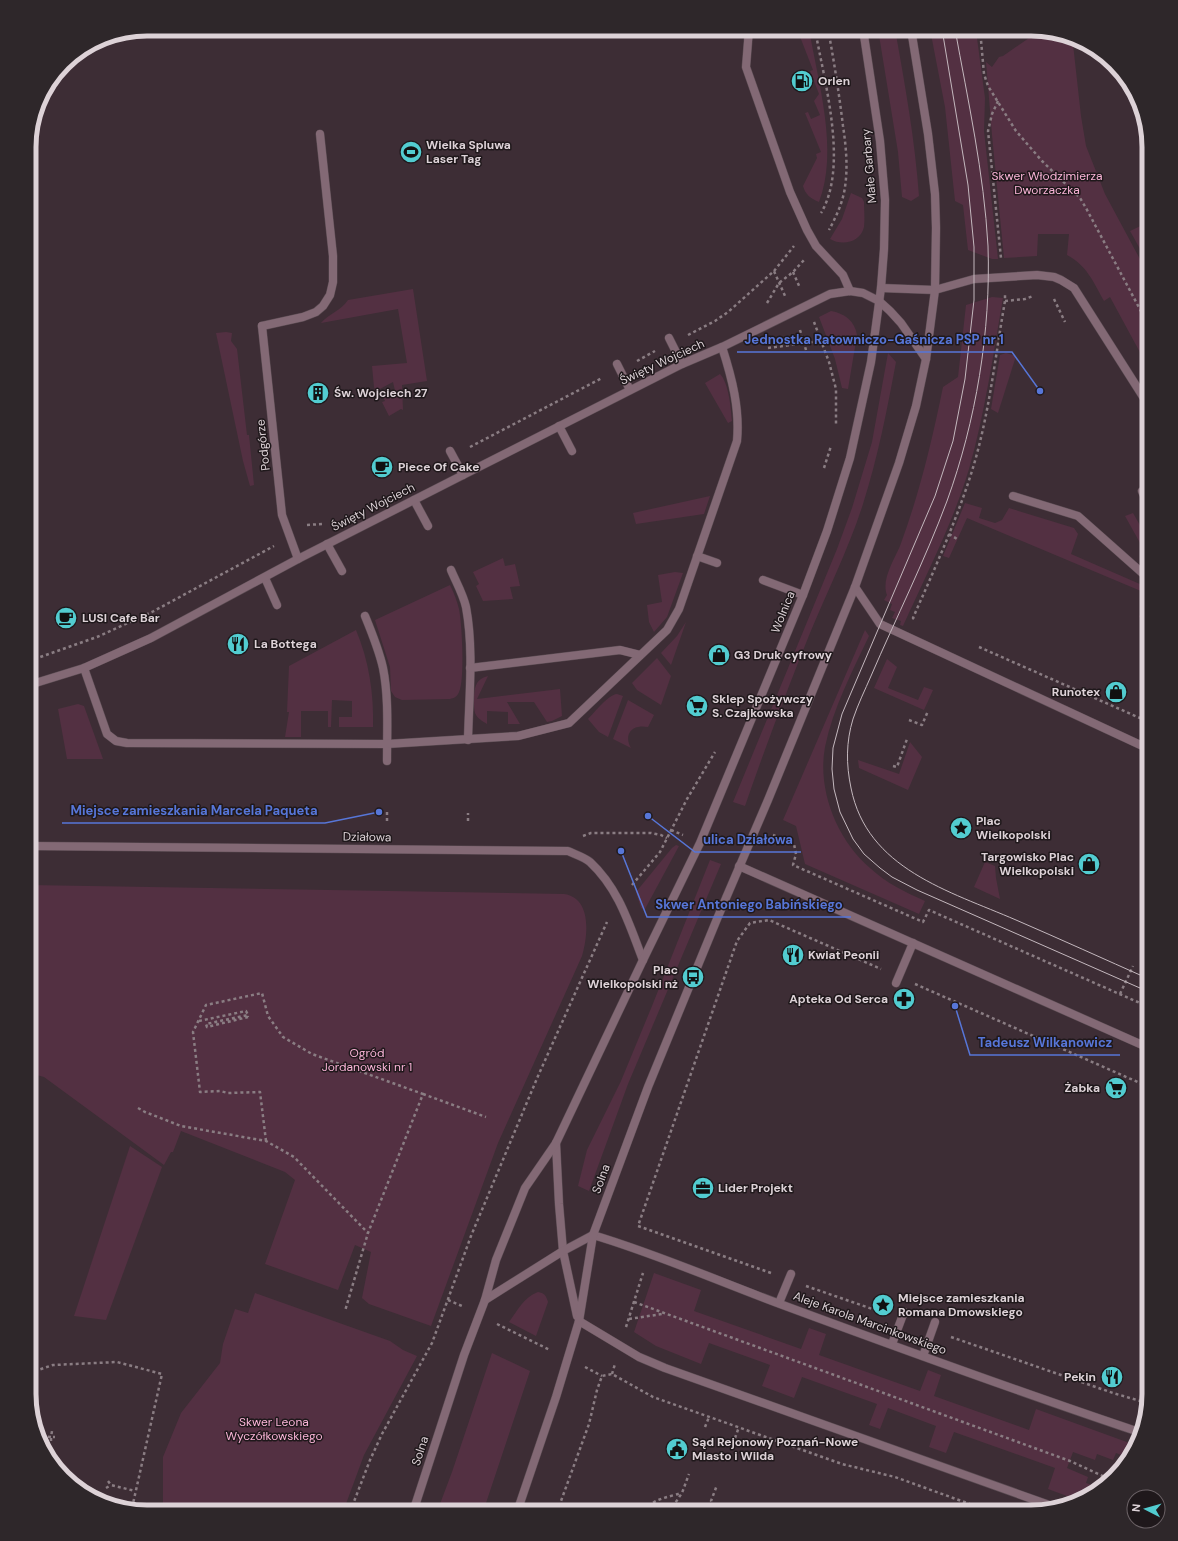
<svg xmlns="http://www.w3.org/2000/svg" width="1178" height="1541" font-family="'DM Sans',sans-serif">
  <style>
    .green { fill: #533042 }
    .lines { fill: none; stroke-linecap: round; stroke-linejoin: round }
    .service-casing { stroke: #5a4b52; stroke-width: 9 }
    .minor-casing { stroke: #5a4b52; stroke-width: 9 }
    .tertiary-casing { stroke: #5a4b52; stroke-width: 9 }
    .path { stroke: #8a7d83; stroke-width: 2.5; stroke-dasharray: 3 3; stroke-linecap: butt }
    .service { stroke: #836975; stroke-width: 8 }
    .minor { stroke: #836975; stroke-width: 8 }
    .tertiary { stroke: #836975; stroke-width: 8 }
    .tram { stroke: #c4b8be; stroke-width: 1 }
    .labels { text-anchor: middle; dominant-baseline: central; stroke-width: 3; stroke-linejoin: round; paint-order: stroke }
    .poi-label { font-size: 12px; font-weight: bold; fill: #ddd2d7; stroke: #1f181b; text-anchor: start }
    .street-label { font-size: 12px; fill: #ddd2d7; stroke: #1f181b }
    .park-label { font-size: 12px; fill: #fab4d7; stroke: #1f181b }
    .rim { fill: none; stroke: #ddd2d7; stroke-width: 5 }
    .leader { fill: none; stroke: #5776d8; stroke-width: 1.5 }
    .callout-dot { fill: #5776d8; stroke: #1f181b; stroke-width: 1.5 }
    .callout-label { font-size: 13px; text-anchor: middle; font-weight: bold; fill: #5776d8; stroke: #1f181b; stroke-width: 3; stroke-linejoin: round; paint-order: stroke }
  </style>
  <rect width="100%" height="100%" fill="#3d2d35"/>
  <!-- green -->
  <g class="green">
    <polygon points="276,29 313,29 281,33 270,30"/>
    <polygon points="763,29 786,29 771,34 767,34"/>
    <path d="M 797,29 L 809,29 C 818,82 839,151 819,202 C 811,199 805,194 803,186 L 817,158 L 816,154 L 821,152 L 805,113 L 808,112 L 811,119 L 820,115 L 814,101 L 819,94 L 810,71 L 813,70 Z"/>
    <path d="M 878,29 L 895,29 C 905,85 915,140 919,196 L 911,201 L 902,197 L 898,152 Z"/>
    <polygon points="930,29 970,29 977,38 985,98 984,131 998,259 992,259 968,250 963,205 955,201 945,107"/>
    <path d="M 1029,38 L 1065,39 L 1065,44 L 1073,44 L 1081,116 L 1086,146 L 1105,194 L 1149,276 L 1149,369 L 1110,297 L 1104,301 C 1093,281 1087,266 1067,255 L 1069,234 L 1038,234 L 1037,256 L 1004,258 L 992,135 L 986,62 L 992,67 L 999,57 L 1003,56 Z"/>
    <path d="M 851,193 L 862,198 L 864,202 C 864,210 865,219 864,227 C 860,243 842,246 830,239 L 842,219 Z"/>
    <polygon points="1149,222 1149,265 1130,231"/>
    <path d="M 413,289 L 427,381 L 402,385 L 403,410 L 401,409 L 389,416 L 382,402 L 385,401 L 382,395 L 387,393 L 390,398 L 396,395 L 393,382 L 376,391 L 374,387 L 372,366 L 407,363 L 398,309 L 321,323 C 328,314 341,311 348,300 Z"/>
    <path d="M 992,297 L 1003,298 C 993,355 985,413 969,469 C 953,523 926,575 903,626 L 900,625 L 901,621 L 892,618 L 895,612 L 890,610 L 892,604 L 884,600 L 887,595 C 881,580 894,560 900,546 C 919,495 932,441 943,387 L 958,377 L 966,305 Z"/>
    <path d="M 831,311 C 844,313 855,321 857,335 L 848,389 L 842,388 L 835,359 L 819,317 Z"/>
    <polygon points="226,332 232,333 231,341 237,349 247,435 249,435 254,485 250,486 243,461 216,333"/>
    <path d="M 888,353 L 896,362 C 887,410 878,457 863,504 C 849,548 828,590 810,633 C 787,690 765,748 745,806 L 733,802 L 837,549 L 852,508 L 872,442 Z"/>
    <polygon points="1006,353 1016,356 998,413 991,409 1000,355"/>
    <path d="M 720,374 C 729,383 731,409 732,421 L 728,423 L 705,383 Z"/>
    <polygon points="710,496 704,514 636,524 633,513"/>
    <polygon points="965,503 982,508 979,518 995,523 1002,520 1009,508 1074,528 1078,534 1071,554 1149,588 1149,621 1139,617 1148,594 967,518 949,558 943,556"/>
    <polygon points="1133,513 1149,541 1149,559 1125,516"/>
    <polygon points="503,558 505,566 515,564 520,586 510,587 513,599 483,601 476,586 479,584 473,572"/>
    <polygon points="675,572 683,573 667,617 654,632 649,622 647,605 662,602 658,575"/>
    <path d="M 450,585 C 454,593 457,601 459,609 C 462,623 465,681 459,692 C 457,697 454,698 450,699 L 402,700 L 395,697 L 391,691 L 390,667 L 375,620 Z"/>
    <polygon points="686,622 671,665 661,653 677,636"/>
    <path d="M 356,630 C 369,661 374,694 373,727 L 339,727 L 339,717 L 352,717 L 352,701 L 332,700 L 331,727 L 328,727 L 328,711 L 301,711 L 301,737 L 285,737 L 289,712 L 287,712 L 289,666 Z"/>
    <path d="M 865,630 L 869,636 C 852,672 833,708 825,747 C 817,790 837,840 870,868 C 886,883 905,892 925,901 L 919,914 L 805,864 L 796,826 L 783,820 Z"/>
    <polygon points="657,658 671,676 661,705 637,690 632,683"/>
    <polygon points="887,659 897,667 888,688 918,700 924,687 933,690 924,710 874,688"/>
    <path d="M 488,676 L 477,699 L 560,689 L 562,716 L 552,721 L 547,722 L 534,702 L 507,702 L 520,724 L 508,724 L 508,712 L 487,711 L 487,724 C 482,721 477,718 475,713 C 474,710 474,705 474,701 C 474,689 475,679 488,676 Z"/>
    <path d="M 617,694 L 623,696 L 608,737 L 599,732 L 588,719 C 595,712 608,695 617,694 Z"/>
    <path d="M 628,700 L 654,715 L 648,727 C 633,724 623,733 631,748 L 613,739 Z"/>
    <polygon points="78,704 84,706 103,759 67,759 58,709"/>
    <polygon points="910,742 922,757 908,790 859,768 858,760 899,774"/>
    <polygon points="676,845 679,846 645,909 643,909 641,908 636,892 672,848"/>
    <polygon points="710,860 721,864 628,1084 589,1191 578,1186 587,1150 621,1081 652,1006"/>
    <polygon points="985,862 995,866 996,878 1000,899 974,887"/>
    <path d="M 29,885 L 564,894 C 592,898 588,936 582,956 L 498,1143 L 431,1326 L 369,1304 L 362,1298 L 371,1252 L 355,1245 L 338,1290 L 265,1264 L 295,1180 L 285,1172 L 181,1131 L 173,1152 L 171,1152 L 164,1165 L 44,1077 L 29,1073 Z"/>
    <polygon points="130,1146 162,1167 106,1320 74,1316"/>
    <polygon points="654,1273 701,1290 694,1311 801,1349 809,1328 826,1334 819,1355 920,1391 928,1370 941,1375 934,1396 1029,1430 1036,1409 1135,1445 1133,1453 1129,1458 1116,1453 1113,1460 1097,1454 1095,1460 1073,1452 1067,1468 1088,1477 1086,1483 1101,1488 1097,1492 1075,1499 1048,1489 1055,1468 954,1432 946,1453 929,1447 936,1426 888,1408 880,1429 869,1425 877,1404 802,1377 794,1398 762,1386 770,1365 709,1343 701,1364 656,1346 634,1332"/>
    <path d="M 538,1292 C 544,1293 546,1295 548,1302 L 536,1336 L 509,1322 C 517,1311 524,1297 538,1292 Z"/>
    <polygon points="255,1293 390,1341 403,1350 417,1356 364,1455 343,1512 163,1512 163,1457 181,1413 220,1363 223,1344 235,1309 248,1313"/>
    <polygon points="492,1353 530,1371 483,1512 437,1512 452,1472"/>
    <polygon points="694,1508 703,1512 679,1512 685,1509"/>
  </g>
  <g class="lines">
    <!-- service casing -->
    <g class="service-casing">
      <g id="service">
        <polyline points="749,29 746,67 790,192 807,230 816,246 843,275 850,291"/>
        <polyline points="881,288 935,290 974,279 1037,275 1054,277 1061,280 1074,288 1149,406"/>
        <polyline points="262,326 303,317 316,312 323,306 330,295 333,282 333,256 320,134"/>
        <polyline points="669,338 682,364"/>
        <polyline points="617,364 630,390"/>
        <polyline points="559,426 572,451"/>
        <polyline points="450,451 463,475"/>
        <polyline points="1142,491 1149,506"/>
        <polyline points="1013,496 1078,516 1149,579"/>
        <polyline points="414,500 428,526"/>
        <polyline points="327,544 342,571"/>
        <polyline points="697,556 717,563"/>
        <path d="M 451,570 C 456,582 463,594 466,607 C 474,650 469,696 468,740"/>
        <polyline points="265,578 277,605"/>
        <polyline points="763,580 803,595"/>
        <path d="M 365,616 C 372,633 379,650 383,668 C 389,698 387,731 387,761"/>
        <path d="M 84,668 L 107,734 L 116,741 L 127,743 L 387,744 L 518,736 L 569,723 L 667,630 L 679,609 L 737,441 C 740,409 732,378 722,347"/>
        <polyline points="470,668 620,650 640,655"/>
        <polyline points="896,983 913,943"/>
        <polyline points="779,1303 791,1274"/>
        <polyline points="892,1344 904,1312"/>
        <polyline points="923,1356 935,1322"/>
      </g>
    </g>
    <!-- minor casing -->
    <g class="minor-casing">
      <g id="minor">
        <polyline points="262,326 282,515 298,559"/>
        <polyline points="855,587 880,624 1149,749"/>
        <polyline points="29,685 84,668 151,638 298,559 463,475 682,364 722,347 830,294 850,291 863,293 879,301 890,311 901,323 926,359"/>
        <path d="M 29,846 L 568,851 C 574,854 584,857 590,862 C 619,889 629,924 643,960"/>
        <polyline points="739,866 1149,1048"/>
        <path d="M 593,1235 C 657,1254 718,1281 780,1304 C 899,1348 1019,1392 1139,1432"/>
        <polyline points="579,1321 639,1357 665,1368 1052,1506"/>
      </g>
    </g>
    <!-- tertiary casing -->
    <g class="tertiary-casing">
      <g id="tertiary">
        <polyline points="556,1143 559,1204 563,1251 577,1316"/>
        <polyline points="485,1300 563,1251 593,1235"/>
        <polyline points="413,1512 464,1355 485,1300 496,1260 525,1188 556,1143 643,960 700,843 803,595 827,531 850,458 871,362 881,288 884,249 885,200 880,141 863,29"/>
        <polyline points="517,1512 556,1397 579,1321 593,1235 648,1087 717,919 768,800 855,587 899,463 916,406 926,359 935,290 936,228 935,194 928,134 911,29"/>
      </g>
    </g>
    <!-- path -->
    <g class="path">
      <path d="M 815,29 C 824,81 849,166 821,213"/>
      <path d="M 828,29 C 834,61 839,93 843,126 C 846,146 848,167 845,187 C 843,202 836,217 829,230"/>
      <polyline points="980,29 984,74 988,86 1016,131 1042,161 1080,198 1086,208 1143,315 1146,339 1149,345"/>
      <polyline points="998,101 992,114 988,131 1001,258"/>
      <polyline points="774,271 794,246"/>
      <polyline points="793,272 800,288"/>
      <polyline points="1054,299 1065,322"/>
      <polyline points="1005,301 1025,299 1033,296"/>
      <polyline points="767,303 779,283 793,272 804,260"/>
      <polyline points="814,322 829,362 836,389 836,425"/>
      <polyline points="800,330 806,350"/>
      <polyline points="688,335 715,321 728,312 774,271 785,296"/>
      <polyline points="768,348 821,341"/>
      <polyline points="637,361 655,351"/>
      <polyline points="470,447 602,378"/>
      <polyline points="824,468 831,446"/>
      <polyline points="307,525 322,524"/>
      <polyline points="949,534 957,539"/>
      <path d="M 914,619 L 913,618 C 934,570 956,522 972,471 C 989,416 995,358 1005,301 L 1005,295"/>
      <polyline points="979,647 1149,722"/>
      <polyline points="29,661 97,637 152,612 274,546"/>
      <polyline points="909,720 922,725 928,711"/>
      <polyline points="893,766 897,767 907,739"/>
      <polyline points="387,812 387,821"/>
      <polyline points="468,821 468,813"/>
      <polyline points="671,830 683,835"/>
      <polyline points="773,835 794,844 796,854 793,865 923,922 929,910 1149,1007"/>
      <polyline points="583,836 591,833 651,833 661,835 667,838"/>
      <polyline points="632,885 660,852 687,799 715,752"/>
      <polyline points="915,984 1149,1087"/>
      <polyline points="1120,994 1133,966"/>
      <polyline points="199,1021 246,1011 248,1015 206,1024 207,1027 248,1017 249,1020"/>
      <polyline points="423,1094 486,1117"/>
      <polyline points="138,1108 145,1112 181,1126 266,1141 294,1157 368,1233"/>
      <polyline points="266,1141 260,1092 228,1093 220,1091 200,1092 193,1032 206,1005 262,993 268,1016 283,1037 312,1054 423,1094 368,1233 345,1311"/>
      <polyline points="29,1199 32,1196"/>
      <polyline points="771,1273 638,1226 737,941 750,923 769,920 881,969"/>
      <polyline points="806,1286 884,1313"/>
      <polyline points="448,1300 462,1306"/>
      <polyline points="634,1302 1070,1461 1109,1479"/>
      <polyline points="629,1319 662,1314"/>
      <polyline points="497,1324 550,1350"/>
      <polyline points="626,1327 643,1273"/>
      <polyline points="951,1337 1113,1393 1147,1403"/>
      <polyline points="585,1367 602,1376"/>
      <polyline points="29,1373 53,1365 117,1362 162,1374 132,1508"/>
      <polyline points="612,1374 615,1364"/>
      <polyline points="705,1427 709,1417"/>
      <polyline points="42,1436 51,1437 52,1431"/>
      <polyline points="735,1438 739,1427"/>
      <polyline points="51,1441 51,1437 55,1437"/>
      <polyline points="108,1481 111,1485 135,1491"/>
      <polyline points="106,1488 111,1485"/>
      <polyline points="350,1512 370,1460 382,1434 432,1343 471,1236 538,1076 607,922"/>
      <polyline points="557,1512 589,1424 597,1390 602,1376 612,1374 653,1397 842,1464 895,1477 992,1512"/>
      <path d="M 646,1512 C 649,1499 670,1497 681,1493"/>
      <polyline points="669,1512 682,1493 689,1474"/>
      <polyline points="717,1512 711,1501 717,1485"/>
    </g>
    <!-- service -->
    <use href="#service" class="service"/>
    <!-- minor -->
    <use href="#minor" class="minor"/>
    <!-- tertiary -->
    <use href="#tertiary" class="tertiary"/>
    <!-- tram -->
    <g class="tram">
      <polyline points="942,29 968,185 974,247 974,300 965,379 953,441 935,496 842,714 833,748 832,769 834,789 840,812 853,839 864,854 880,868 892,877 917,890 1149,992"/>
      <path d="M 955,29 C 968,101 984,173 988,246 C 991,331 976,421 947,501 C 925,560 896,618 871,676 C 865,690 858,704 853,719 C 846,742 846,764 851,788 C 867,869 949,891 1016,920 C 1060,939 1104,959 1149,979"/>
    </g>
  </g>
  <!-- icons -->
  <defs>
    <g id="fuel-disc" transform="scale(1.15)"><circle r="9.5" fill="#52ccd0" stroke="#1f181b"/><path d="M-5.5-6h7V0h2V4h1.3V-2.5L3-4.5l.8-.8L6-3V5H2.5V1h-1V6h-7ZM-4.2-4.7v3.2H.2V-4.7Z" fill="#111"/></g>
    <g id="stadium-disc" transform="scale(1.15)"><circle r="9.5" fill="#52ccd0" stroke="#1f181b"/><path d="M0-5a6.5 5 0 1 0 0 10a6.5 5 0 1 0 0-10ZM-3.5-1.8h7v3.6h-7Z" fill="#111"/></g>
    <g id="building-disc" transform="scale(1.15)"><circle r="9.5" fill="#52ccd0" stroke="#1f181b"/><path d="M-4-6H4V6H1V3H-1V6H-4ZM-2.5-4.3h1.7v1.8h-1.7ZM.8-4.3h1.7v1.8H.8ZM-2.5-1h1.7V.8h-1.7ZM.8-1h1.7V.8H.8Z" fill="#111"/></g>
    <g id="cafe-disc" transform="scale(1.15)"><circle r="9.5" fill="#52ccd0" stroke="#1f181b"/><path d="M-5.5-4.5H6V0H3Q3 3.5 0 3.5H-2.5Q-5.5 3.5-5.5 0ZM3-3.2v2h1.7v-2ZM-6 4.5H4V6H-6Z" fill="#111"/></g>
    <g id="restaurant-disc" transform="scale(1.15)"><circle r="9.5" fill="#52ccd0" stroke="#1f181b"/><path d="M-5-6h1v4h1v-4h1v4h1v-4h1v5L-1.5 .5V6h-2V.5L-5-1ZM5-6V6H3V1.5H1.5Q1.5-4 5-6Z" fill="#111"/></g>
    <g id="shop-disc" transform="scale(1.15)"><circle r="9.5" fill="#52ccd0" stroke="#1f181b"/><path d="M-5-2.5h2.3a2.7 3.5 0 0 1 5.4 0H5L5.5 6h-11ZM-1.5-2.5h3a1.5 2.3 0 0 0-3 0Z" fill="#111"/></g>
    <g id="supermarket-disc" transform="scale(1.15)"><circle r="9.5" fill="#52ccd0" stroke="#1f181b"/><path d="M-6-5.5h2.5l.6 2H6L4.5 2H-2.5L-4.4-4H-6ZM-1.5 3.2a1.3 1.3 0 1 0 .1 0ZM3 3.2a1.3 1.3 0 1 0 .1 0Z" fill="#111"/></g>
    <g id="sight-disc" transform="scale(1.15)"><circle r="9.5" fill="#52ccd0" stroke="#1f181b"/><path d="M0-6L1.8-2.2L6-1.7L2.9 1.2L3.7 5.4L0 3.3L-3.7 5.4L-2.9 1.2L-6-1.7L-1.8-2.2Z" fill="#111"/></g>
    <g id="bus-disc" transform="scale(1.15)"><circle r="9.5" fill="#52ccd0" stroke="#1f181b"/><path d="M-5-6H5V4H4V6H2V4H-2V6H-4V4H-5ZM-3.5-4V0h7V-4ZM-3.5 1.2v1.5H-2V1.2ZM2 1.2v1.5H3.5V1.2Z" fill="#111"/></g>
    <g id="pharmacy-disc" transform="scale(1.15)"><circle r="9.5" fill="#52ccd0" stroke="#1f181b"/><path d="M-2-6h4v4h4v4h-4v4h-4v-4h-4v-4h4Z" fill="#111"/></g>
    <g id="office-disc" transform="scale(1.15)"><circle r="9.5" fill="#52ccd0" stroke="#1f181b"/><path d="M-6-3h4V-5.5h4V-3h4V5H-6ZM-1-4.5V-3h2v-1.5ZM-6 0V1H6V0Z" fill="#111"/></g>
    <g id="civic-disc" transform="scale(1.15)"><circle r="9.5" fill="#52ccd0" stroke="#1f181b"/><path d="M-.6-6.5H3V-4.5H.6V-3L4-1V1h2V6H-6V1h2V-1L-.6-3ZM-1.2 2.5V6h2.4V2.5Z" fill="#111"/></g>
  </defs>
  <g fill-rule="evenodd">
    <use href="#fuel-disc" x="802" y="81"/>
    <use href="#stadium-disc" x="411" y="152"/>
    <use href="#building-disc" x="318" y="393"/>
    <use href="#cafe-disc" x="382" y="467"/>
    <use href="#cafe-disc" x="66" y="618"/>
    <use href="#restaurant-disc" x="238" y="644"/>
    <use href="#shop-disc" x="719" y="655"/>
    <use href="#shop-disc" x="1116" y="692"/>
    <use href="#supermarket-disc" x="697" y="706"/>
    <use href="#sight-disc" x="961" y="828"/>
    <use href="#shop-disc" x="1089" y="864"/>
    <use href="#restaurant-disc" x="793" y="955"/>
    <use href="#bus-disc" x="693" y="977"/>
    <use href="#pharmacy-disc" x="904" y="999"/>
    <use href="#supermarket-disc" x="1116" y="1088"/>
    <use href="#office-disc" x="703" y="1188"/>
    <use href="#sight-disc" x="883" y="1305"/>
    <use href="#restaurant-disc" x="1112" y="1377"/>
    <use href="#civic-disc" x="677" y="1449"/>
  </g>
  <g class="labels">
    <!-- poi labels -->
    <g class="poi-label">
      <text x="818" y="81">Orlen</text>
      <text x="426" y="145">Wielka Spluwa<tspan x="426" dy="14">Laser Tag</tspan></text>
      <text x="334" y="393">Św. Wojciech 27</text>
      <text x="398" y="467">Piece Of Cake</text>
      <text x="82" y="618">LUSI Cafe Bar</text>
      <text x="254" y="644">La Bottega</text>
      <text x="734" y="655">G3 Druk cyfrowy</text>
      <text x="1100" y="692" text-anchor="end">Runotex</text>
      <text x="712" y="699">Sklep Spożywczy<tspan x="712" dy="14">S. Czajkowska</tspan></text>
      <text x="976" y="821">Plac<tspan x="976" dy="14">Wielkopolski</tspan></text>
      <text x="1074" y="857" text-anchor="end">Targowisko Plac<tspan x="1074" dy="14">Wielkopolski</tspan></text>
      <text x="808" y="955">Kwiat Peonii</text>
      <text x="678" y="970" text-anchor="end">Plac<tspan x="678" dy="14">Wielkopolski nż</tspan></text>
      <text x="888" y="999" text-anchor="end">Apteka Od Serca</text>
      <text x="1100" y="1088" text-anchor="end">Żabka</text>
      <text x="718" y="1188">Lider Projekt</text>
      <text x="898" y="1298">Miejsce zamieszkania<tspan x="898" dy="14">Romana Dmowskiego</tspan></text>
      <text x="1096" y="1377" text-anchor="end">Pekin</text>
      <text x="692" y="1442">Sąd Rejonowy Poznań-Nowe<tspan x="692" dy="14">Miasto i Wilda</tspan></text>
    </g>
    <!-- street labels -->
    <g class="street-label">
      <text transform="translate(869 166) rotate(-95)">Małe Garbary</text>
      <text transform="translate(662 362) rotate(-25)">Święty Wojciech</text>
      <text transform="translate(263 445) rotate(-96)">Podgórze</text>
      <text transform="translate(373 507) rotate(-27)">Święty Wojciech</text>
      <text transform="translate(783 612) rotate(-68)">Wolnica</text>
      <text transform="translate(367 837) rotate(1)">Działowa</text>
      <text transform="translate(601 1179) rotate(-70)">Solna</text>
      <text transform="translate(870 1323) rotate(20)">Aleje Karola Marcinkowskiego</text>
      <text transform="translate(420 1451) rotate(-72)">Solna</text>
    </g>
    <!-- park labels -->
    <g class="park-label">
      <text x="1047" y="176">Skwer Włodzimierza<tspan x="1047" dy="14">Dworzaczka</tspan></text>
      <text x="367" y="1053">Ogród<tspan x="367" dy="14">Jordanowski nr 1</tspan></text>
      <text x="274" y="1422">Skwer Leona<tspan x="274" dy="14">Wyczółkowskiego</tspan></text>
    </g>
  </g>
  <!-- crop -->
  <path d="M0 0H1178V1541H0ZM147 36H1031A111 111 0 0 1 1142 147V1394A111 111 0 0 1 1031 1505H147A111 111 0 0 1 36 1394V147A111 111 0 0 1 147 36Z" fill="#2e272a" fill-rule="evenodd"/>
  <path class="rim" d="M147 36H1031A111 111 0 0 1 1142 147V1394A111 111 0 0 1 1031 1505H147A111 111 0 0 1 36 1394V147A111 111 0 0 1 147 36Z"/>
  <!-- callouts -->
  <path class="leader" d="M1040 391L1012 352H737M379 812L325 823H62M648 816L695 852H801M621 851L647 917H851M955 1006L970 1055H1120"/>
  <g class="callout-dot">
    <circle cx="1040" cy="391" r="4"/>
    <circle cx="379" cy="812" r="4"/>
    <circle cx="648" cy="816" r="4"/>
    <circle cx="621" cy="851" r="4"/>
    <circle cx="955" cy="1006" r="4"/>
  </g>
  <g class="callout-label">
    <text x="874" y="344">Jednostka Ratowniczo-Gaśnicza PSP nr 1</text>
    <text x="194" y="815">Miejsce zamieszkania Marcela Paqueta</text>
    <text x="748" y="844">ulica Działowa</text>
    <text x="749" y="909">Skwer Antoniego Babińskiego</text>
    <text x="1045" y="1047">Tadeusz Wilkanowicz</text>
  </g>
  <!-- north arrow -->
  <g transform="translate(1146 1509) rotate(276)"><circle r="19" fill="#1f181b" stroke="#6b6266"/>
  <path d="M0-3L7 15L0 10L-7 15Z" fill="#52ccd0"/>
  <text y="-6" font-size="11" font-weight="bold" text-anchor="middle" fill="#ddd2d7">N</text>
  </g>
</svg>
